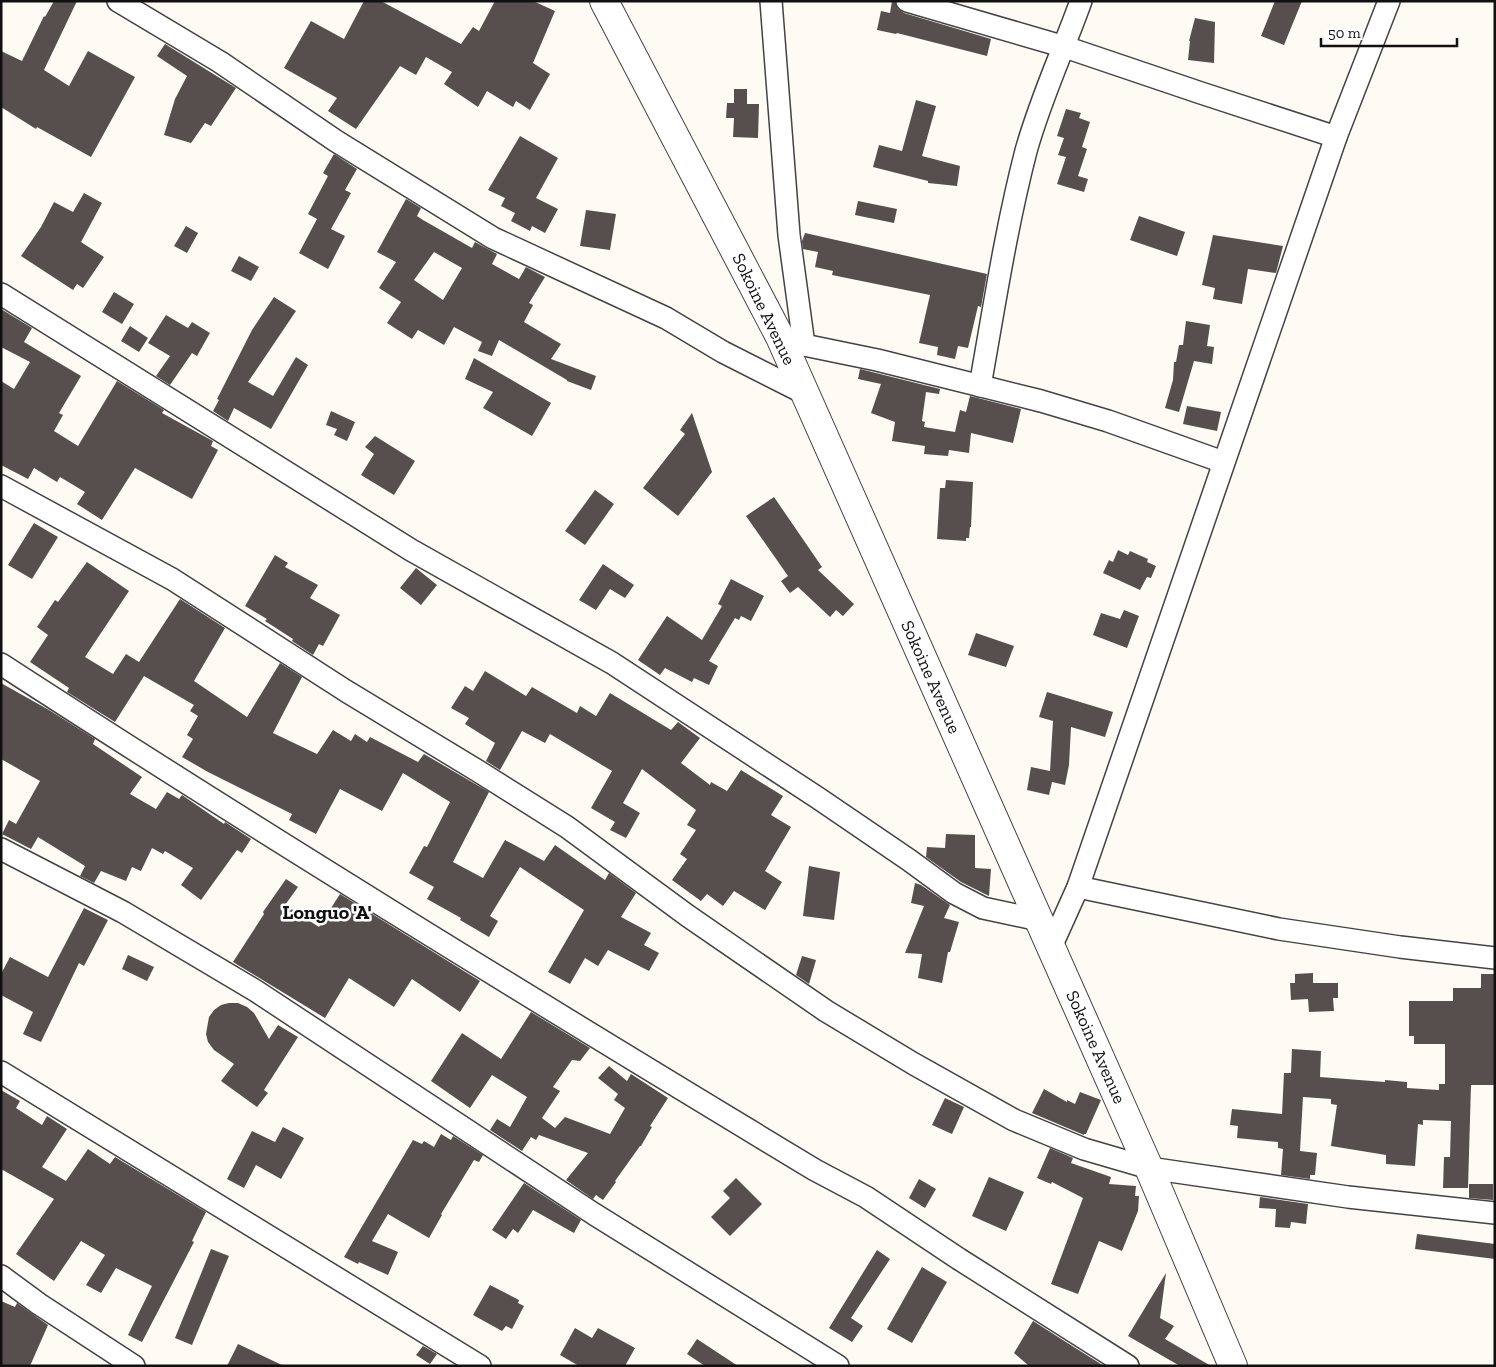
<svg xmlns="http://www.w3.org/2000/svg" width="1496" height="1367" font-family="'Zilla Slab',serif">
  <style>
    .building { fill: #574f4d; fill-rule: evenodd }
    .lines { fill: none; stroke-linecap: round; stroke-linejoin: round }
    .minor-casing { stroke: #434343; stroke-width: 24 }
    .tertiary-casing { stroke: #434343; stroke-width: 30 }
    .minor { stroke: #fff; stroke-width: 21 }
    .tertiary { stroke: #fff; stroke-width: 28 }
    .labels { text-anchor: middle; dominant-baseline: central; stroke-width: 5; stroke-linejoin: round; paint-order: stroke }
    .street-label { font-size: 18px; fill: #101010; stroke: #fff }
    .quarter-label { font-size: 20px; font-weight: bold; fill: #101010; stroke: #fff }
  </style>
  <rect width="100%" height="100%" fill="#fefaf4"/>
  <!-- building -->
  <g class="building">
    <polygon points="54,1 77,1 44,70 69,86 88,51 135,77 91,157 37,127 36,129 1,107 1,51 22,61 44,16 45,17"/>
    <polygon points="364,1 381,1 461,44 473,27 479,31 495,1 533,1 555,11 533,63 550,74 530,110 516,101 513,107 487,91 478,107 444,84 452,72 426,57 416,75 400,66 356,129 328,111 337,98 284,68 311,21 344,39"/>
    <polygon points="892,1 895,1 898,9 904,13 991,39 987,56 897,33 896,34 877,30 881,11 890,13"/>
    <polygon points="1275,1 1302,1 1284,45 1261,36"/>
    <polygon points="1195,18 1215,22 1214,63 1188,60 1190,41 1189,41"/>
    <polygon points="165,44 236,88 211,126 205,123 191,143 164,135 175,99 187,76 157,56"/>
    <polygon points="734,89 747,89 747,104 759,104 758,138 733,137 734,118 726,118 727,103 734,103"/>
    <polygon points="916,100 936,106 922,156 960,166 957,186 928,183 928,181 873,167 879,145 902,151"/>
    <polygon points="1066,109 1081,113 1079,118 1090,122 1082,147 1087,149 1078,176 1088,179 1084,192 1057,184 1066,157 1058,155 1064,138 1057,136"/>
    <polygon points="520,136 558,158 536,198 558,209 545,233 532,226 530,231 511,221 515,213 501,206 505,198 488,190"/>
    <polygon points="334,154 357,169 345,190 351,193 331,229 345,236 328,269 299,253 317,219 308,214 328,176 323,173"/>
    <polygon points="84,193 102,203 81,242 104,257 83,288 77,284 73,290 21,256 41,227 54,202 73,212"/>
    <path d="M 406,199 L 421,208 L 417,216 L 423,220 L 472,248 L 475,242 L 497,254 L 492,264 L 519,279 L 526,267 L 545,277 L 529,303 L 533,305 L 524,322 L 561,344 L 551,359 L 596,376 L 591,390 L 567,381 L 567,380 L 499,340 L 492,356 L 478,351 L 482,342 L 454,327 L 444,345 L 418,330 L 412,339 L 387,323 L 401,302 L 379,288 L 396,262 L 377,252 ZM 434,252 L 462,268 L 443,300 L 414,280 Z"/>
    <polygon points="858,201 897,209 894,223 855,215"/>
    <polygon points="586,210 616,214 610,250 580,246"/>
    <polygon points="1139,216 1185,232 1177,256 1130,240"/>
    <polygon points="186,226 198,233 187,253 174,246"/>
    <polygon points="805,233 987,274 981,307 978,306 968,348 958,346 955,359 937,355 938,347 919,343 930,295 832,275 833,271 815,267 818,252 803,249 802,241"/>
    <polygon points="1213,235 1283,246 1276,273 1248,269 1242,304 1213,299 1215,288 1202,285"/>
    <polygon points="239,256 259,267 251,281 231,271"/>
    <polygon points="114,292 134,304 122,324 102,312"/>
    <polygon points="274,297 296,311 248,382 273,396 296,357 308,365 271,429 234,408 228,421 213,411 219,400 217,399 252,330"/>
    <polygon points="1,309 32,328 24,342 81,376 59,413 63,415 54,431 78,446 117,381 164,410 162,413 213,441 211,446 218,450 192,499 135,468 102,520 77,504 85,492 60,477 57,482 34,468 28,479 1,465 1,381 14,389 30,362 1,347"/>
    <polygon points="166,315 188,328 192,322 210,333 197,356 192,353 170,385 156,376 170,356 148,343"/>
    <polygon points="1186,321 1210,325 1207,346 1214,347 1212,364 1194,361 1179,412 1165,408 1173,380 1174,362 1176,362 1179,345 1183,345"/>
    <polygon points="130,326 148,338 139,352 121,341"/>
    <polygon points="474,358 551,403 532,436 483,408 493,392 465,379"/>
    <polygon points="860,369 940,389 939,394 926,392 922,421 925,422 924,427 955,432 960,410 966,412 970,396 1021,409 1013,443 971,433 969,453 949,450 948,456 924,454 925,446 892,441 895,422 871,413 881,384 858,379"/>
    <polygon points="1187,406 1221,412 1217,431 1183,424"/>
    <polygon points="331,411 355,422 347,441 334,435 337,429 326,425"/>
    <polygon points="692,413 712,472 678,516 643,488 685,434 680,430"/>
    <polygon points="375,436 415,461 394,495 361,475 374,454 365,447"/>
    <polygon points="946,480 973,482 971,527 970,527 969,538 966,538 966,541 937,539 940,488 945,488"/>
    <polygon points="595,490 614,504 585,545 565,531"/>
    <polygon points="774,497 822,567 818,570 854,604 843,616 836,610 830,617 798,587 790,593 781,581 788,576 746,516"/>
    <polygon points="34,523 58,537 32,579 8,565"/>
    <polygon points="1118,550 1128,555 1130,551 1148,559 1147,562 1156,566 1151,578 1147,577 1140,590 1103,573 1109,560 1113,562"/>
    <polygon points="275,555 288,563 285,567 318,585 310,598 340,615 323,646 319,644 313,655 292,641 293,639 265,621 267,619 245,606"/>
    <polygon points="87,562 129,591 85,657 113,674 126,654 139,662 180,599 225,628 194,681 247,717 280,663 302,677 273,733 317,754 333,730 351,741 355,734 367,742 370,737 418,762 424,754 489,792 453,862 483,878 505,840 544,861 555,845 605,880 609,873 636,893 621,917 651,933 644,945 659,953 649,971 608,950 598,966 585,958 570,984 548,972 584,910 520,867 490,916 498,921 489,937 460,920 461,918 427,899 434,887 409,873 424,846 427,847 450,802 403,773 382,811 340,789 316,834 289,820 292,814 208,772 182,757 193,739 187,735 198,716 190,711 194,705 144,676 115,722 67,692 69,688 30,662 48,635 37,627 55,600 58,602"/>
    <polygon points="603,564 634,585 625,598 610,589 596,610 579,600"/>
    <polygon points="416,568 437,585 421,605 400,588"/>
    <polygon points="731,579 764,596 751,621 741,616 739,620 735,618 709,661 718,666 709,685 694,678 692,682 665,668 660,675 638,660 667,616 702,640 722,606 718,604"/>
    <polygon points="1124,610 1139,616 1127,648 1093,635 1101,613 1120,619"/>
    <polygon points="976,633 1014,646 1006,667 968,655"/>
    <polygon points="485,671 526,696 532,687 577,713 580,706 596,716 610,693 671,730 678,722 700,738 681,763 710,785 711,782 727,791 741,770 783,796 771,815 791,827 765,871 782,882 765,910 734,891 723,906 707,894 701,901 672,880 687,859 680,854 696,830 687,825 696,810 642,769 623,803 640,813 626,838 610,830 615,822 591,808 612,771 550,734 545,743 522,731 500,770 486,761 495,743 465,724 469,718 451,708 465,686 473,691"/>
    <polygon points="1,683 49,710 95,739 93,744 142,777 130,794 156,809 167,792 179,799 182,795 224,824 225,822 251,839 242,853 237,850 201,900 181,885 193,868 165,851 163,854 152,848 141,871 132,867 126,881 101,871 94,883 80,876 85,866 38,837 31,849 2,834 9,820 16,824 40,781 1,759"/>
    <polygon points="1047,692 1113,712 1105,737 1071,727 1069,765 1065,785 1052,782 1049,795 1027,790 1031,767 1050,771 1053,721 1039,717"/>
    <polygon points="946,834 975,835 975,868 991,869 989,896 961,882 926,857 927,847 945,848"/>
    <polygon points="809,866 840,872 834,920 803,916"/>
    <polygon points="286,879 298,887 285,905 319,927 340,894 480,981 460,1012 412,979 394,1007 349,978 325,1018 233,962 264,914 263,912"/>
    <polygon points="915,883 921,885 950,905 944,918 959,922 950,952 948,952 942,983 918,978 922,954 905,953 924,906 911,903"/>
    <polygon points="84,908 108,920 84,966 79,963 41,1042 23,1034 33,1012 1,995 1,974 10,957 48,977"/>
    <polygon points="128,955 154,967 147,981 122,969"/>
    <polygon points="802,956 816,960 809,984 796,975"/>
    <polygon points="1313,973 1313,983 1338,983 1338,998 1333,998 1334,1011 1309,1012 1308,999 1291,1000 1290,983 1295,983 1295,974"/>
    <polygon points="1481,974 1495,974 1495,1085 1471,1085 1468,1188 1443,1188 1444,1157 1450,1157 1451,1121 1423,1120 1423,1125 1418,1124 1415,1166 1386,1164 1386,1155 1331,1146 1337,1105 1331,1104 1331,1099 1303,1097 1300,1151 1317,1153 1315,1175 1310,1175 1310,1179 1281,1175 1283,1149 1278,1148 1278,1142 1237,1138 1238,1126 1230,1125 1232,1109 1282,1114 1284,1073 1291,1073 1292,1049 1321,1051 1320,1077 1385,1082 1385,1080 1407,1082 1407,1088 1439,1090 1439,1084 1445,1084 1445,1044 1414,1044 1414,1036 1409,1036 1409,1001 1453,1001 1453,988 1481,988"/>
    <polygon points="229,1003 238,1003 247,1007 254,1013 269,1039 278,1025 298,1037 264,1090 268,1093 257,1107 221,1081 234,1064 214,1050 208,1042 206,1034 209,1017 214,1010 221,1005"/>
    <polygon points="531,1012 590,1048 580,1061 572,1060 553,1087 560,1091 542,1118 555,1128 565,1117 610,1134 625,1108 614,1100 618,1094 598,1078 609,1066 627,1081 631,1074 668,1098 650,1126 652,1127 641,1146 640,1146 615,1181 616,1182 603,1200 596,1195 593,1199 566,1180 588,1153 539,1135 536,1140 531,1137 522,1151 490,1130 497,1119 510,1127 527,1097 492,1075 470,1108 431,1081 462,1033 501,1059"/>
    <polygon points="1044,1089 1067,1102 1067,1100 1075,1104 1080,1092 1101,1100 1086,1134 1084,1134 1084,1135 1032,1113"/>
    <polygon points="1,1090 20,1101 16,1108 42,1125 47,1116 67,1129 42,1167 66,1181 88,1149 110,1164 115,1157 206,1212 192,1241 194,1242 142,1342 128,1335 152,1286 116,1268 101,1293 86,1285 105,1255 81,1241 54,1281 16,1254 54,1199 1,1169"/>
    <polygon points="945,1098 964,1107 952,1134 932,1125"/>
    <polygon points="283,1127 304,1138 281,1179 256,1165 244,1188 227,1179 252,1131 275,1142"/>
    <polygon points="441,1134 451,1140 453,1136 483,1155 479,1162 474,1160 441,1214 442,1215 429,1238 388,1214 372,1241 398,1252 388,1275 359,1262 358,1264 344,1257 413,1140 422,1144 424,1141 434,1147"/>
    <polygon points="1050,1148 1073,1158 1071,1163 1111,1177 1109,1184 1136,1186 1135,1196 1139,1196 1138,1211 1122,1251 1099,1241 1078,1294 1051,1284 1083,1198 1052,1182 1051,1184 1037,1178"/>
    <polygon points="989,1177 1024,1192 1006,1231 972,1216"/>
    <polygon points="736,1178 762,1204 730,1236 711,1217 730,1198 723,1191"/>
    <polygon points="919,1179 936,1189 925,1208 909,1198"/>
    <polygon points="524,1183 581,1220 574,1233 533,1210 518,1233 513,1229 506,1239 492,1230"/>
    <polygon points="1469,1184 1493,1184 1493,1200 1469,1198"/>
    <polygon points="1260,1197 1308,1204 1306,1224 1291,1222 1290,1228 1275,1227 1276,1209 1259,1208"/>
    <polygon points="1417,1234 1495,1244 1495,1259 1415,1249"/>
    <polygon points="211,1249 229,1256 192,1345 175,1338"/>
    <polygon points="877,1250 890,1259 851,1318 863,1326 852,1342 829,1328"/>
    <polygon points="922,1267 947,1282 912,1343 887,1329"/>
    <polygon points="1166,1273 1160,1318 1174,1326 1165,1339 1211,1366 1180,1366 1128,1336"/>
    <polygon points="490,1285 519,1300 518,1303 524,1306 512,1329 506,1326 502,1331 473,1315"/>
    <polygon points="1,1301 15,1307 17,1303 48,1325 30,1366 1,1366"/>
    <polygon points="1033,1321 1077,1349 1104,1366 1029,1366 1014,1353"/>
    <polygon points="575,1328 592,1338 598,1328 635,1348 625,1366 579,1366 560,1355"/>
    <polygon points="697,1339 738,1366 705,1366 687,1354"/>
    <polygon points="238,1344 284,1366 227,1366"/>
    <polygon points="423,1346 437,1354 430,1364 416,1355"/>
  </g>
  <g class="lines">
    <!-- minor casing -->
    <g class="minor-casing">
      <g id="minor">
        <polyline points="118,1 220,62 336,141 493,238 666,318 723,352 804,393"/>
        <polyline points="771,1 789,235 804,345"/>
        <polyline points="907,1 1065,47 1201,93 1336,137"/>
        <polyline points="1,294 411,550 612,663 818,798 909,860 954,893 983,908 1039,920"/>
        <polyline points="780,337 804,345 877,360 1041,401 1108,421 1223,462"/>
        <path d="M 980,386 C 994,308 1006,228 1026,151 C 1040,100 1063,51 1081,1"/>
        <polyline points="1,486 172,579 346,691 478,771 567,827 688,916 826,1011 914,1064 1014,1120 1084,1149 1149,1168 1348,1197 1495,1213"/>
        <path d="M 1,664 C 269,838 542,1005 815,1170 L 866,1197 L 959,1259 L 1128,1366"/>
        <polyline points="1,849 123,912 256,991 594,1214 838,1366"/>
        <polyline points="1078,887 1279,929 1400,947 1495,958"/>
        <polyline points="1051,947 1078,887 1336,137 1389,1"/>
        <polyline points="1,1072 480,1366"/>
        <polyline points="1,1276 39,1304 134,1366"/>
      </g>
    </g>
    <!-- tertiary casing -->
    <g class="tertiary-casing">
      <polyline id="tertiary" points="604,1 780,337 1149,1168 1233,1366"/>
    </g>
    <!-- minor -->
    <use href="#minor" class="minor"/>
    <!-- tertiary -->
    <use href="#tertiary" class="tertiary"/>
  </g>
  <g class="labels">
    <!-- street labels -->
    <g class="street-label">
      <text transform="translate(764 309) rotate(64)">Sokoine Avenue</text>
      <text transform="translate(931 677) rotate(66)">Sokoine Avenue</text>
      <text transform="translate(1096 1047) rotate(66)">Sokoine Avenue</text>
    </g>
    <!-- quarter labels -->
    <g class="quarter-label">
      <text x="327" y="912">Longuo 'A'</text>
    </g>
  </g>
  <!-- border -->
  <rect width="1496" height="1367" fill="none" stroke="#101010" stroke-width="5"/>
  <!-- scale -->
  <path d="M1321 38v8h136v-8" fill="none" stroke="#101010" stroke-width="2.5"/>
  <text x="1328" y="38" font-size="15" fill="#101010" stroke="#ffffff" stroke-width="4" paint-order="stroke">50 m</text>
</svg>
